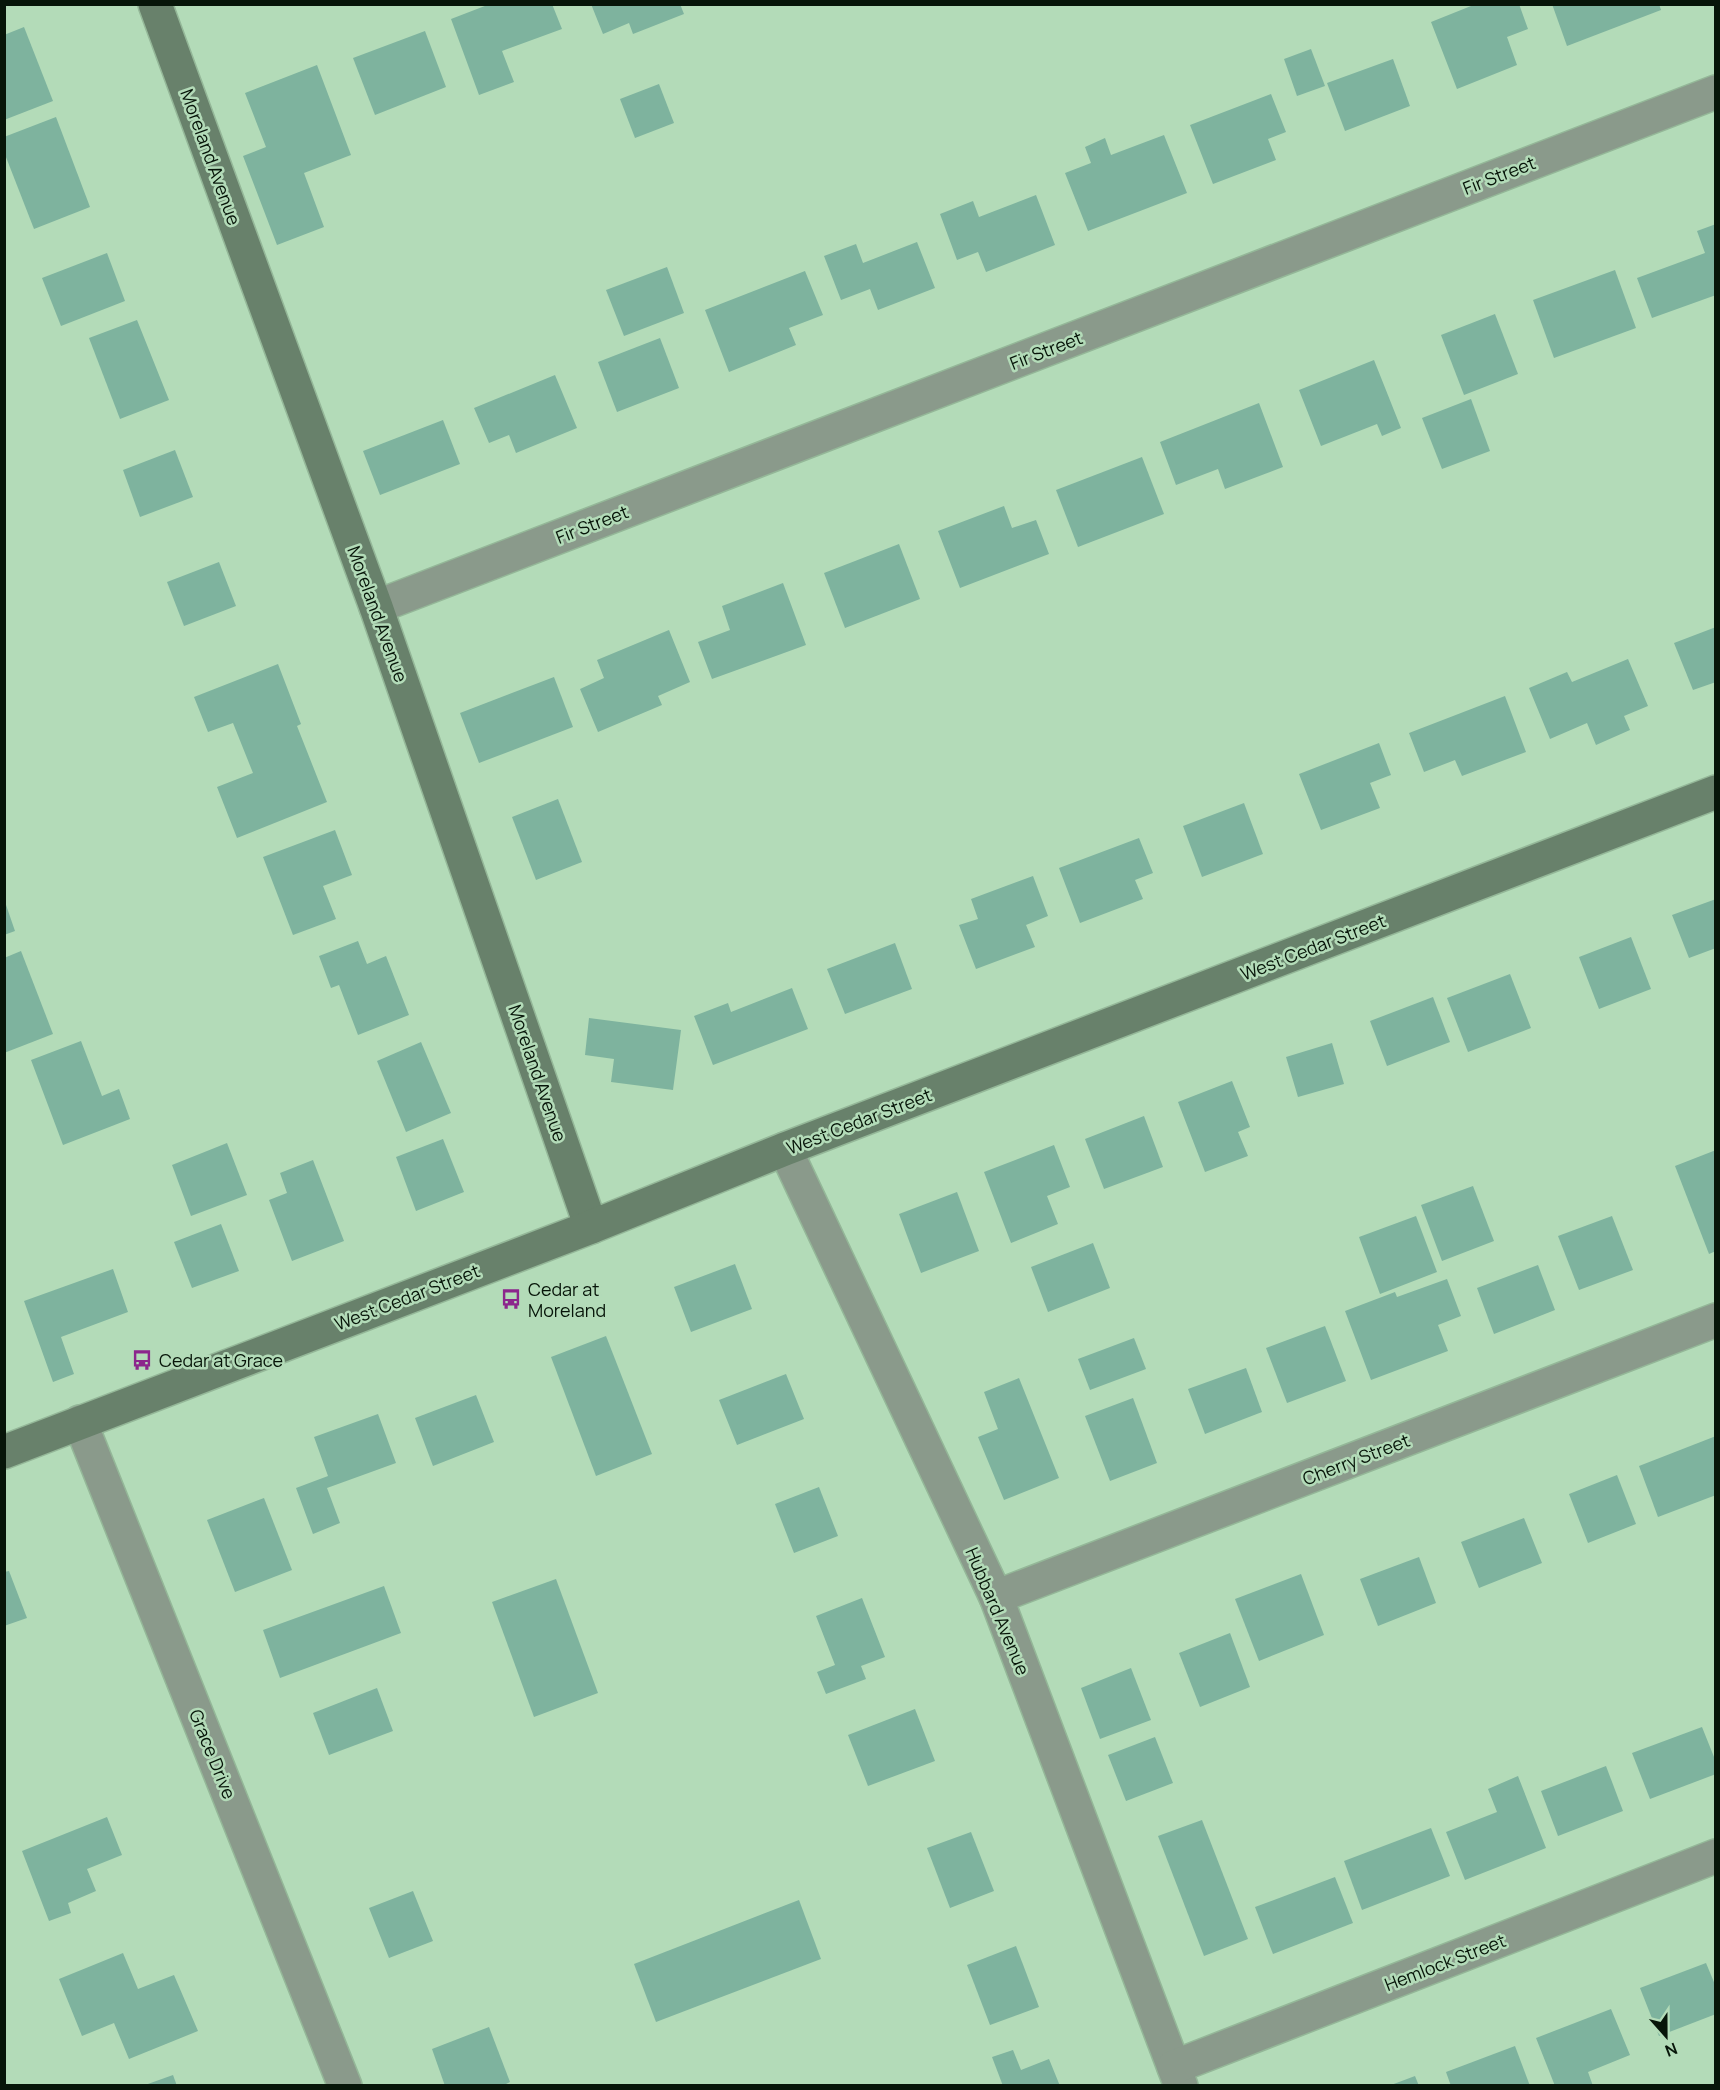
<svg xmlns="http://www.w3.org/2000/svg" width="1720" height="2090" font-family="Manrope,sans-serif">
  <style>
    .building { fill: #7eb39e }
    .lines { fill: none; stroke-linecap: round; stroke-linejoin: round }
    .street-casing { stroke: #94b798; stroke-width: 36 }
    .secondary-casing { stroke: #94b798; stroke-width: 36 }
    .street { stroke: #8a9a8b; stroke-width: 33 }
    .secondary { stroke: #68816b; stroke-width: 33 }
    .labels { text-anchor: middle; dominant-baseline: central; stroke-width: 5; stroke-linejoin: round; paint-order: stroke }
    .street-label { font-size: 18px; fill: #071509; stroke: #b3dbb8 }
    .poi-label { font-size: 18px; fill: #071509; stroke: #b3dbb8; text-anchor: start }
  </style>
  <rect width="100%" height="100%" fill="#b3dbb8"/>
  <!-- building -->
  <g class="building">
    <polygon points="490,4 552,4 562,29 502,51 514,82 479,95 451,19"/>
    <polygon points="591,4 680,4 684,14 633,34 629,23 603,34"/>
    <polygon points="1476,4 1519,4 1528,29 1507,37 1517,65 1457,89 1431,22"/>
    <polygon points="1552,4 1659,4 1661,10 1567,46"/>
    <polygon points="24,27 53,101 4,120 4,35"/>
    <polygon points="425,31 446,87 375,115 353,58"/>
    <polygon points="1311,49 1325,86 1297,96 1284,59"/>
    <polygon points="1393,59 1410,106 1345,131 1327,83"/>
    <polygon points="317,65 351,155 304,173 324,227 277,245 243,156 266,147 245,93"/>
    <polygon points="659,84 674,123 635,138 620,99"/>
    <polygon points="1271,94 1286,132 1268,139 1276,160 1213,184 1190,125"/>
    <polygon points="56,117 90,207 34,229 4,152 4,137"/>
    <polygon points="1164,135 1187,193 1088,231 1065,173 1091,163 1085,147 1105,138 1111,155"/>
    <polygon points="1036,195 1055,245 986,272 978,252 957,260 940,214 973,201 979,217"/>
    <polygon points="1716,224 1716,295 1652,318 1637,278 1705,253 1697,231"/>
    <polygon points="917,242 935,288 878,310 870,289 841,300 824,256 856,244 863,263"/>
    <polygon points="107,253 125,301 61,326 42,278"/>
    <polygon points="667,267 684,313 624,336 606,290"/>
    <polygon points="1615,270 1636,328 1554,358 1533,300"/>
    <polygon points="805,271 823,315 789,328 796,345 729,372 705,310"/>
    <polygon points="1495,314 1518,374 1464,395 1441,335"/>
    <polygon points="137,320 169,400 120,419 89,338"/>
    <polygon points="660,338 679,388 617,412 598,362"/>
    <polygon points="1374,360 1401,428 1382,436 1377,424 1321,446 1299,390"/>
    <polygon points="555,375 577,428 516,453 509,435 489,443 474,408"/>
    <polygon points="1471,399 1490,451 1442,469 1422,418"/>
    <polygon points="1259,403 1283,467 1225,489 1218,469 1176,485 1160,442"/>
    <polygon points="443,420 460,464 380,495 363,451"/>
    <polygon points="175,450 193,497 140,517 123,470"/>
    <polygon points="1142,457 1164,514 1078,547 1056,490"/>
    <polygon points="1004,506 1012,528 1036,520 1049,554 960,588 938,531"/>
    <polygon points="899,544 920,599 845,628 824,573"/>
    <polygon points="219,562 236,606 184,626 167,582"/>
    <polygon points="783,583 806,645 712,679 698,642 730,630 722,606"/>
    <polygon points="1716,627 1716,682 1693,690 1674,643"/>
    <polygon points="669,630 690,682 658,696 662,705 598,732 580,689 604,678 597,660"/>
    <polygon points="1628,659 1648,706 1624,716 1630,730 1596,745 1587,723 1550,739 1529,688 1567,672 1572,682"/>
    <polygon points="278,664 301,724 297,726 327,802 237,838 217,787 253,773 233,723 208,732 194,697"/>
    <polygon points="554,677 573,727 479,763 460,713"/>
    <polygon points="1505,696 1526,752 1462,776 1455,760 1424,772 1409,733"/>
    <polygon points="1379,743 1391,775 1370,783 1380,808 1321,830 1299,774"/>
    <polygon points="558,799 582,862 536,880 512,817"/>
    <polygon points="1244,803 1263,854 1202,877 1183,826"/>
    <polygon points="335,830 352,875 323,886 336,919 293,935 263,857"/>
    <polygon points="1139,838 1153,873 1135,880 1143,899 1080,923 1059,868"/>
    <polygon points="1033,876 1048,916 1026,925 1035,947 976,969 959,925 978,919 971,899"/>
    <polygon points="1716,899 1716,948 1689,958 1672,915"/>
    <polygon points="5,902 15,931 4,935 4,903"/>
    <polygon points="1631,937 1651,989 1599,1009 1579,957"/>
    <polygon points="358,941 367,964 386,956 409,1015 358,1035 339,985 331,988 319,956"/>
    <polygon points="895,943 912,989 845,1014 827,969"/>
    <polygon points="21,951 53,1034 4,1053 4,958"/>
    <polygon points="1510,974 1531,1028 1468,1052 1447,998"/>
    <polygon points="792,988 808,1029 713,1065 694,1016 728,1003 731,1012"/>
    <polygon points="1433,997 1450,1042 1387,1066 1370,1021"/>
    <polygon points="589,1018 681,1030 673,1090 611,1082 614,1059 585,1055"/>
    <polygon points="81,1041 102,1096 119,1089 130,1119 63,1145 31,1060"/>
    <polygon points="421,1042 451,1113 406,1132 377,1061"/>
    <polygon points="1332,1043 1344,1084 1298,1097 1286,1057"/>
    <polygon points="1232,1081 1250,1127 1238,1132 1248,1156 1205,1172 1178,1102"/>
    <polygon points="1144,1116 1163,1167 1104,1189 1085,1139"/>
    <polygon points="443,1139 464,1192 416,1211 396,1157"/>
    <polygon points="227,1143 247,1195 191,1216 172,1165"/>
    <polygon points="1054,1145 1070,1187 1047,1196 1058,1224 1011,1243 984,1172"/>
    <polygon points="1716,1150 1716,1251 1709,1254 1675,1166"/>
    <polygon points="313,1160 344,1241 292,1261 269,1200 287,1193 280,1173"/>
    <polygon points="1473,1186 1494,1241 1442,1261 1421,1205"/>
    <polygon points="957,1192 979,1251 921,1273 899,1214"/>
    <polygon points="1416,1216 1437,1272 1380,1294 1359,1237"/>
    <polygon points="1612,1216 1633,1270 1579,1290 1558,1236"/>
    <polygon points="221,1224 239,1271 192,1288 174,1242"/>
    <polygon points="1093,1243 1110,1288 1048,1312 1031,1267"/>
    <polygon points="735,1264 752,1309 691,1332 674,1287"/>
    <polygon points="1538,1265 1555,1310 1494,1334 1477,1288"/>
    <polygon points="113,1269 128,1312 61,1337 74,1374 53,1382 24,1301"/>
    <polygon points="1447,1279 1461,1316 1438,1325 1448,1351 1371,1380 1345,1311 1395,1292 1397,1297"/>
    <polygon points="1325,1326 1346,1381 1287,1403 1266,1348"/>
    <polygon points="606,1336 652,1454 596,1476 551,1357"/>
    <polygon points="1134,1338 1146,1369 1090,1390 1078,1359"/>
    <polygon points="1246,1368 1262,1412 1205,1434 1188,1389"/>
    <polygon points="786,1374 804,1419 737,1445 719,1400"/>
    <polygon points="1019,1378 1059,1478 1004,1500 978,1437 998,1429 984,1392"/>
    <polygon points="476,1395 494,1442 433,1466 415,1418"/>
    <polygon points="1133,1398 1157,1463 1110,1481 1085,1416"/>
    <polygon points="378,1414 396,1463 327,1488 340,1523 313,1534 296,1488 328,1476 314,1437"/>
    <polygon points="1716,1436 1716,1495 1658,1517 1639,1466"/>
    <polygon points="1617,1475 1636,1524 1588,1543 1569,1494"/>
    <polygon points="819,1487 838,1536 794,1553 775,1504"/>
    <polygon points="264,1498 292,1570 235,1592 207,1520"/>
    <polygon points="1524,1518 1542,1563 1479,1588 1461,1542"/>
    <polygon points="1419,1557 1436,1603 1378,1626 1360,1579"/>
    <polygon points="9,1571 27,1618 4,1626 4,1572"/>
    <polygon points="1301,1574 1324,1635 1259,1661 1235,1599"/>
    <polygon points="556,1579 598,1693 534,1717 492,1602"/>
    <polygon points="384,1586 401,1633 280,1678 263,1630"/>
    <polygon points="862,1598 885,1657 861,1666 866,1679 826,1694 817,1672 835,1665 816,1616"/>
    <polygon points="1230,1633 1250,1687 1200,1707 1179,1653"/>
    <polygon points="1131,1668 1151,1720 1100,1739 1081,1688"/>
    <polygon points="377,1688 393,1731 329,1755 313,1713"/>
    <polygon points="915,1709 935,1761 868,1786 848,1735"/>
    <polygon points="1702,1727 1716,1762 1716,1774 1650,1799 1632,1753"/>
    <polygon points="1155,1737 1173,1783 1126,1801 1108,1755"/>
    <polygon points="1606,1766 1623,1811 1558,1836 1541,1791"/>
    <polygon points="1518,1776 1546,1848 1465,1880 1446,1832 1497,1812 1488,1789"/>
    <polygon points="107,1817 122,1855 87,1869 96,1891 68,1903 71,1913 49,1921 22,1851"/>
    <polygon points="1202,1820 1248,1939 1204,1956 1158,1836"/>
    <polygon points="1431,1828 1450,1876 1362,1910 1344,1861"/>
    <polygon points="971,1832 994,1891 950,1908 927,1848"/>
    <polygon points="1335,1877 1353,1923 1273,1954 1255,1907"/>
    <polygon points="413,1891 433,1941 389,1958 369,1908"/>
    <polygon points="799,1900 821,1959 656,2022 634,1964"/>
    <polygon points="1016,1946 1039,2007 990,2025 967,1965"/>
    <polygon points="123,1953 138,1989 174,1975 198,2031 129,2059 114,2023 82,2036 59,1979"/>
    <polygon points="1706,1963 1716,1987 1716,2014 1659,2036 1640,1988"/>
    <polygon points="1611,2009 1630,2055 1588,2072 1593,2086 1555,2086 1536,2038"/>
    <polygon points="489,2027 510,2082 502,2086 445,2086 432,2049"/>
    <polygon points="1515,2046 1530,2086 1451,2086 1446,2072"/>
    <polygon points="1013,2050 1021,2070 1049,2059 1060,2086 1003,2086 992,2057"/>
    <polygon points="173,2075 177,2086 145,2086 145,2085"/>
    <polygon points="1415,2076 1419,2086 1391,2086 1391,2085"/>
  </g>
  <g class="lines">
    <!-- street casing -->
    <g class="street-casing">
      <g id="street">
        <polyline points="376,607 1716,92"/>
        <polyline points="785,1149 996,1597 1181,2086"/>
        <polyline points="80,1422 345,2086"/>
        <polyline points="996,1597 1716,1320"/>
        <polyline points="1174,2067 1716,1856"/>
      </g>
    </g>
    <!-- secondary casing -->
    <g class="secondary-casing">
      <g id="secondary">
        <polyline points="155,4 376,607 591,1227"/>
        <polyline points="4,1452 591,1227 785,1149 1716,792"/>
      </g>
    </g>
    <!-- street -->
    <use href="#street" class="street"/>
    <!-- secondary -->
    <use href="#secondary" class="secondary"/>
  </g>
  <!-- icons -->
  <defs>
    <g id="bus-bare" transform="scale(1.62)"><path d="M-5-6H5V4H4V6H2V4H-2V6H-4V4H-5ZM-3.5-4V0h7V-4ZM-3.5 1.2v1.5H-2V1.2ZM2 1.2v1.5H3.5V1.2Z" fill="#8c268c" stroke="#b3dbb8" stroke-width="2.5" paint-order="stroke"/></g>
  </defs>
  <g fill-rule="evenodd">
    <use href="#bus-bare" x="511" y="1299"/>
    <use href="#bus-bare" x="142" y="1360"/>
  </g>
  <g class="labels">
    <!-- street labels -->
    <g class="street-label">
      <text transform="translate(211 157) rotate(70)">Moreland Avenue</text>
      <text transform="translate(1499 175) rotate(-21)">Fir Street</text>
      <text transform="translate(1046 350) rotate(-21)">Fir Street</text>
      <text transform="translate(592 524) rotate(-21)">Fir Street</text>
      <text transform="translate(378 614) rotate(70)">Moreland Avenue</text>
      <text transform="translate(1313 947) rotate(-21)">West Cedar Street</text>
      <text transform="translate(538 1073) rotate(71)">Moreland Avenue</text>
      <text transform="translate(859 1121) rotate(-21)">West Cedar Street</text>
      <text transform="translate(407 1297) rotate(-21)">West Cedar Street</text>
      <text transform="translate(1356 1459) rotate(-21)">Cherry Street</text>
      <text transform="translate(998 1611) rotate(67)">Hubbard Avenue</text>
      <text transform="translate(213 1754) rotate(68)">Grace Drive</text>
      <text transform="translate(1445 1962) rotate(-21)">Hemlock Street</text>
    </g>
    <!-- poi labels -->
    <g class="poi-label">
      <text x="528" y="1289">Cedar at<tspan x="528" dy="21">Moreland</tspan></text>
      <text x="159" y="1360">Cedar at Grace</text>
    </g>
  </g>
  <!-- border -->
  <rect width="1720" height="2090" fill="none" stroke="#071509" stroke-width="12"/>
  <!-- north arrow -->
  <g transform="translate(1666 2036) rotate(159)" stroke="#b3dbb8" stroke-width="4.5" paint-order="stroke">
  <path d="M0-4.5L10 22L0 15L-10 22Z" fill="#071509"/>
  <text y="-9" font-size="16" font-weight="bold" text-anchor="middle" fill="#071509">N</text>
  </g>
</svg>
